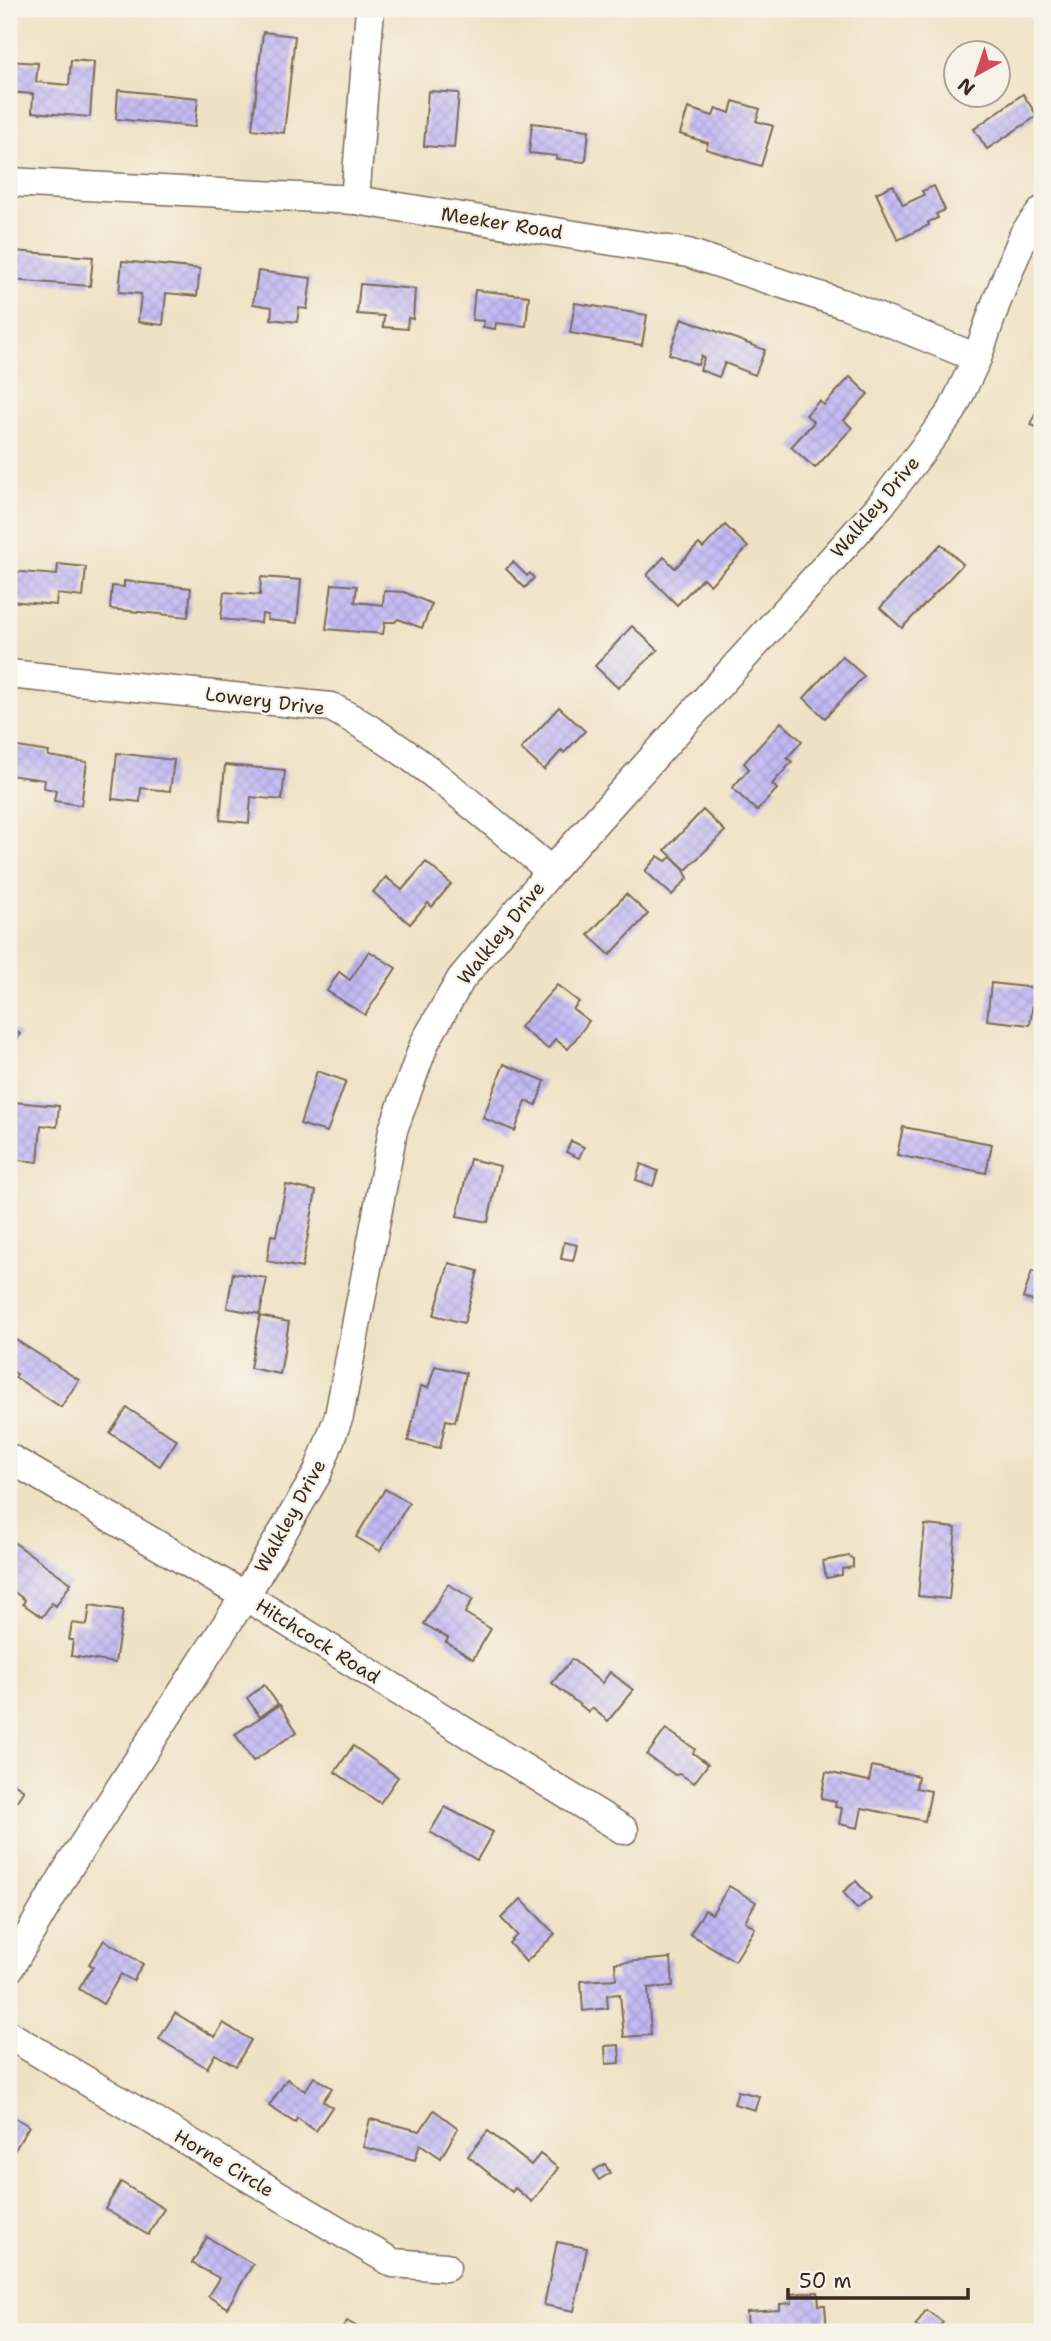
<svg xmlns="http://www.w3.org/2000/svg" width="1051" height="2341" font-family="'Shantell Sans',sans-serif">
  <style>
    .building { fill: url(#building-cross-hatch) }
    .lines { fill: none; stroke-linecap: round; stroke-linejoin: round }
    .street-casing { stroke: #7a6a58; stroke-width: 31 }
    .street { stroke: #fff; stroke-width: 28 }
    .labels { text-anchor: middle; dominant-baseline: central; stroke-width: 5; stroke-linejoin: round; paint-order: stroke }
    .street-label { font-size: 19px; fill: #3b2a1e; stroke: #f7f3e8 }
  </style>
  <defs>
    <pattern id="building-cross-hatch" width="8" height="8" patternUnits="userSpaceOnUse" patternTransform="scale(1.75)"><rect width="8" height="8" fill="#c1b8f4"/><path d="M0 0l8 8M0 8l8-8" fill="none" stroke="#a79ed1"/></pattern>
  </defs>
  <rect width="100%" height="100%" fill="#f7f3e8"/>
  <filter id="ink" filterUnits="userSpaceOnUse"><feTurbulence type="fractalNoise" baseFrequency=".0143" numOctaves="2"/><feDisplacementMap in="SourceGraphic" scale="14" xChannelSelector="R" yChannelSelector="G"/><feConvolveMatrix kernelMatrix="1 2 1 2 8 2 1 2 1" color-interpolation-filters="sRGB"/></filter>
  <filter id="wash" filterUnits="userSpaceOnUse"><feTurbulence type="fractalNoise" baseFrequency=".00686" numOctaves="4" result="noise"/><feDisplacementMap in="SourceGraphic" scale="28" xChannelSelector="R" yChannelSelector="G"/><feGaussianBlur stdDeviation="1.57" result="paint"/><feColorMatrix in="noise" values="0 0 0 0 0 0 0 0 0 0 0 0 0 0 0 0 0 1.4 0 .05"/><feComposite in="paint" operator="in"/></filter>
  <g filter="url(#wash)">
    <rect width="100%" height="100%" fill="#eee2c4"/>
    <g id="blocks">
      <!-- building -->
      <g class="building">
        <polygon points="263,32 295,36 284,133 252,129"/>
        <polygon points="71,60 94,62 90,117 32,112 33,94 9,92 9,61 38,63 36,82 69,85"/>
        <polygon points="118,90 198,98 195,127 116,119"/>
        <polygon points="428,91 459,93 454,148 424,146"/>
        <polygon points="1023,94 1037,116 987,149 974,129"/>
        <polygon points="733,101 760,109 756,121 773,126 761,166 706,149 708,143 680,134 688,108 713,116 716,108 730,113"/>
        <polygon points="532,123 589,130 586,160 584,162 556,159 557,156 529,153"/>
        <polygon points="893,185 903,205 924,195 922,191 934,186 945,210 936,214 938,218 928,222 929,225 898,240 876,193"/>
        <polygon points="13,251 93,257 90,286 11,280"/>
        <polygon points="122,261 200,269 197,296 166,293 163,325 138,322 141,294 119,292"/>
        <polygon points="258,271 311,278 307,309 299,308 297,322 271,319 272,307 253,304"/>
        <polygon points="360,284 415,289 413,319 408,318 407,329 383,327 384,316 357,314"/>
        <polygon points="475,290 529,296 526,326 496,323 495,329 483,327 484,321 472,320"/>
        <polygon points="575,303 647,315 642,345 570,333"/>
        <polygon points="682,318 765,350 755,375 725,363 719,377 700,370 704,358 701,356 698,365 669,354"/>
        <polygon points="850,377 868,394 844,420 852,428 815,468 791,447 814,422 806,415 819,401 824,405"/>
        <polygon points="1042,395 1042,429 1031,425"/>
        <polygon points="725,525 748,547 710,585 703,578 677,605 647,575 664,557 675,568 699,544 703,548"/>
        <polygon points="941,544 963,564 902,628 880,608"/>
        <polygon points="513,562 527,576 530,573 534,578 525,588 506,569"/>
        <polygon points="58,564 86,567 83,597 57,594 56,605 9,601 9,571 57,575"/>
        <polygon points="261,577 301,580 297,623 267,620 268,615 262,614 261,623 221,619 224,592 260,595"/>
        <polygon points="124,581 191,588 188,617 110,609 112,586 124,587"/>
        <polygon points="332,584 357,586 355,602 383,605 384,591 404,592 432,604 422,628 398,619 395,622 385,622 383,634 326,629"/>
        <polygon points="632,626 658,650 618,688 595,666"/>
        <polygon points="842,656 864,676 825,718 804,698"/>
        <polygon points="559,707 585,731 564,753 562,750 544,770 521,749"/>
        <polygon points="781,722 802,741 787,758 792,762 772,784 777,789 757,811 732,788 749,769 744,763"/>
        <polygon points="12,746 49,752 48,756 87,762 81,805 54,801 56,790 44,788 45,780 9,775"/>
        <polygon points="117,753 174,760 170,791 141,788 140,802 112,799"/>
        <polygon points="225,765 285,770 282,800 251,797 249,823 220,820"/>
        <polygon points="703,810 725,831 686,870 665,850"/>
        <polygon points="658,856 666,861 671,857 684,870 688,878 672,895 645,871"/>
        <polygon points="426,862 451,884 432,907 428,903 410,924 373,892 386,877 402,890"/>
        <polygon points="626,894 648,914 610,955 588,935"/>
        <polygon points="369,951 396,968 365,1015 327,991 339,972 350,980"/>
        <polygon points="991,983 1035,988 1030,1025 987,1020"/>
        <polygon points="557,985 579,1002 573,1009 589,1021 568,1049 555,1039 548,1049 520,1027"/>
        <polygon points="9,1026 20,1034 9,1050"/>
        <polygon points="504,1064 545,1081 536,1105 526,1101 515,1131 483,1118"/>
        <polygon points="317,1071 346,1081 327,1132 300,1124"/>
        <polygon points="12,1102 59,1106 57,1127 41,1125 38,1162 9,1159"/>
        <polygon points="903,1127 992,1144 986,1173 897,1155"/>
        <polygon points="571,1141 584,1147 579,1158 566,1152"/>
        <polygon points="470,1159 500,1166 488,1222 457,1216"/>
        <polygon points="641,1164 658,1171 653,1186 636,1180"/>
        <polygon points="286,1185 316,1191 302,1268 267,1261 271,1235 276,1236"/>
        <polygon points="564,1242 577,1245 573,1261 561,1259"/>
        <polygon points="449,1263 478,1271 464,1323 434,1315"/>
        <polygon points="1032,1271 1042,1275 1042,1304 1023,1298"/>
        <polygon points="233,1273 267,1278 260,1314 227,1308"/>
        <polygon points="260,1316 289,1322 280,1374 250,1368"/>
        <polygon points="10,1336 79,1380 61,1407 15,1377 17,1374 9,1369"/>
        <polygon points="435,1366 466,1373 455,1422 446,1420 440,1448 408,1441 421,1386 428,1388"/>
        <polygon points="127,1408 177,1440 160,1466 110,1433"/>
        <polygon points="385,1489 409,1503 380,1551 356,1537"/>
        <polygon points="925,1525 956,1528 949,1599 918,1596"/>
        <polygon points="9,1539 71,1583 56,1606 52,1603 42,1617 23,1604 25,1600 9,1588"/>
        <polygon points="849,1556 853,1559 853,1567 842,1569 842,1575 826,1578 823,1561"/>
        <polygon points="448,1584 473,1599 465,1613 491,1629 473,1659 446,1642 448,1638 424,1624"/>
        <polygon points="90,1605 123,1610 115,1663 71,1656 73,1640 69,1640 72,1623 87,1625"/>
        <polygon points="572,1659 602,1683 610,1672 633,1690 608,1721 592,1708 589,1712 552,1683"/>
        <polygon points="264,1685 278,1704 260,1717 247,1698"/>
        <polygon points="280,1705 297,1732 253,1761 235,1734"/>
        <polygon points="666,1729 695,1749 693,1753 708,1764 694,1783 680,1774 675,1775 647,1755"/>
        <polygon points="353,1746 398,1777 380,1803 335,1772"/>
        <polygon points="872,1766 918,1776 916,1788 931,1791 925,1821 862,1808 858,1828 839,1824 842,1808 835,1807 836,1801 821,1798 826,1772 869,1781"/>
        <polygon points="9,1780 24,1790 9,1813"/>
        <polygon points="445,1807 493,1832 477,1860 430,1832"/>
        <polygon points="856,1881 871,1898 857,1909 843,1892"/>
        <polygon points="729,1886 756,1902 745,1921 755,1928 735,1961 690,1934 705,1910 712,1914"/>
        <polygon points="521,1899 555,1934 526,1962 509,1943 517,1935 501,1918"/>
        <polygon points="104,1940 143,1964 133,1981 121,1974 103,2004 79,1989 93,1966 89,1964"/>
        <polygon points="671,1958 673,1986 648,1988 651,2035 624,2037 620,1994 607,1995 608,2008 583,2011 581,1981 616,1979 615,1963"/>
        <polygon points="175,2013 215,2037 223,2023 251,2040 236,2066 215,2054 207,2068 159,2039"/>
        <polygon points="619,2045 620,2063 606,2064 605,2046"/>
        <polygon points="314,2077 332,2088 323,2101 332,2107 316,2131 297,2118 295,2123 269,2106 287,2079 305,2091"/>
        <polygon points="738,2091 759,2096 755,2110 734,2104"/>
        <polygon points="434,2110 458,2128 441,2158 420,2144 415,2160 363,2147 370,2119 420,2131"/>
        <polygon points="9,2114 29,2126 9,2160"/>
        <polygon points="488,2131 531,2165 540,2154 558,2168 532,2202 515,2188 512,2192 468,2156"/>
        <polygon points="605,2164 610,2173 599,2180 593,2171"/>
        <polygon points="121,2182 164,2209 148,2235 105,2209"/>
        <polygon points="207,2237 253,2264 227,2308 208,2296 219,2278 192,2263"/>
        <polygon points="557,2242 587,2248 574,2311 544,2305"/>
        <polygon points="818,2292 819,2305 825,2305 827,2332 748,2332 747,2312 780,2310 780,2304 792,2303 791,2294"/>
        <polygon points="926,2310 943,2322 936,2332 926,2332 916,2325"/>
        <polygon points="347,2321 366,2332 340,2332"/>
      </g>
    </g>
  </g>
  <g filter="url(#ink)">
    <use href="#blocks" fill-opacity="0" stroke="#7a6a58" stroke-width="2"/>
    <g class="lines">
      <!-- street casing -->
      <g class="street-casing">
        <g id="street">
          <polyline points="9,182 355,200 688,253 847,305 977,358"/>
          <polyline points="355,200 370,9"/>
          <path d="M 9,674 L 331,707 C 413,750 481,813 551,871"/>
          <polyline points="9,1458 245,1596 624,1830"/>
          <polyline points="9,1969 70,1865 245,1596 317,1474 339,1416 393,1130 425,1042 461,979 551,871 880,506 952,411 977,358 996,303 1024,234 1042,211"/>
          <polyline points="9,2035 393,2263 446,2267"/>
        </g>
      </g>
      <!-- street -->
      <use href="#street" class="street"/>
    </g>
  </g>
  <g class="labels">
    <!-- street labels -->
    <g class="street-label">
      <text transform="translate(502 223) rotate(9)">Meeker Road</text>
      <text transform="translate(875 507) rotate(-50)">Walkley Drive</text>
      <text transform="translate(265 701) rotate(7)">Lowery Drive</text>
      <text transform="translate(501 933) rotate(-51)">Walkley Drive</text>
      <text transform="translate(290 1516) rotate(-61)">Walkley Drive</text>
      <text transform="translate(318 1641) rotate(32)">Hitchcock Road</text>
      <text transform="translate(224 2163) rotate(31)">Horne Circle</text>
    </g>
  </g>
  <!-- margin -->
  <rect width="1051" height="2341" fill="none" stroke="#f7f3e8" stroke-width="35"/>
  <!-- north arrow -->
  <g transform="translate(977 74) rotate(220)"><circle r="33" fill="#f7f3e8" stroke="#aca397" stroke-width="2"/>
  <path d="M0-5L12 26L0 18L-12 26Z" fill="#d1495b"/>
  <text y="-10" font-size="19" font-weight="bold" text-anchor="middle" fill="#3b2a1e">N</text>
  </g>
  <!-- scale -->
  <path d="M788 2288v10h180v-10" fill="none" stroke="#3b2a1e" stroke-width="3.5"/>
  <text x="799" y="2288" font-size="21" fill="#3b2a1e" stroke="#f7f3e8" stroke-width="5" paint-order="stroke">50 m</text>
</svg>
